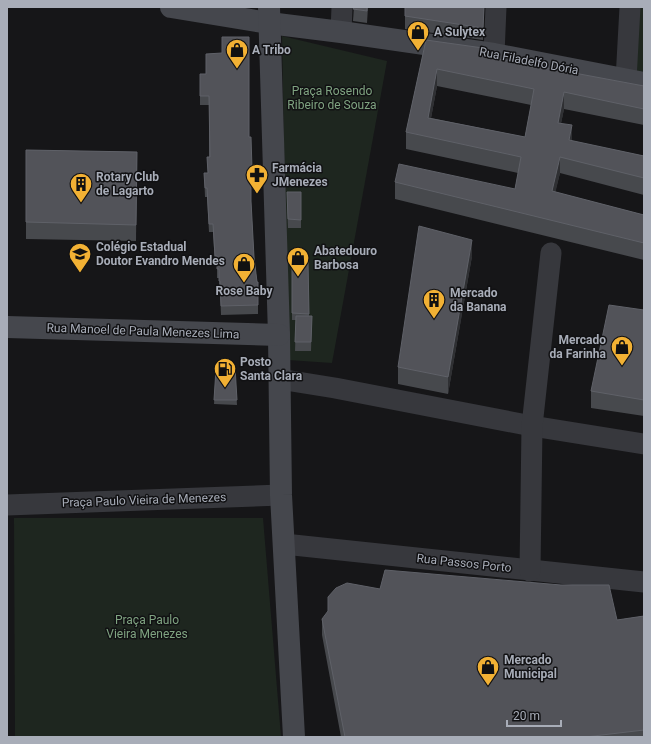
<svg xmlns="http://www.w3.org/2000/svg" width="651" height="744" font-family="Roboto,sans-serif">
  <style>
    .green { fill: #1e261f }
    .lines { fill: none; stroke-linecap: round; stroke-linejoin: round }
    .street { stroke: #37383d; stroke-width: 21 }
    .secondary { stroke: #45474d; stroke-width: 22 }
    .wall { fill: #47494d; fill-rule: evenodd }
    .shaded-wall { fill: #2f3033 }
    .building { fill: #525359; stroke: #5f6168; fill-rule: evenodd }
    .labels { text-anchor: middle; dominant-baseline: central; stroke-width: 3; stroke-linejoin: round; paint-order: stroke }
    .poi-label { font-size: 12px; font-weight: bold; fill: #a8adb8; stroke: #111113; text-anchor: start }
    .street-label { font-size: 12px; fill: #a8adb8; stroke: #111113 }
    .park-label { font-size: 12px; fill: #7fa381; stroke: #111113 }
  </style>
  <rect width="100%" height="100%" fill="#161618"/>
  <!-- green -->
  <g class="green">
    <polygon points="639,7 644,7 644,73 635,71"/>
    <polygon points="282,36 387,61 332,363 288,360"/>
    <polygon points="14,518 263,518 281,737 15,737"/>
  </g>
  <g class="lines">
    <!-- street -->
    <g class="street">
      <polyline points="341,32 342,7"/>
      <polyline points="494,54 496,7"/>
      <polyline points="626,80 630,7"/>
      <polyline points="279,379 335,388 532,426 644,444"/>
      <polyline points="7,505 281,495"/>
      <polyline points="284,544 644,582"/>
      <polyline points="530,571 532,426 551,253"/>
    </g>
    <!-- secondary -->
    <g class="secondary">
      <polyline points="171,7 269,23 341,32 494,54 644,83"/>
      <polyline points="269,7 279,335 281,495 294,737"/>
      <polyline points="7,327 279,335"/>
    </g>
  </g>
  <!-- wall -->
  <g class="wall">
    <polygon points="354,7 368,7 367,23 353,21"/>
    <polygon points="405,7 484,7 483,40 405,29"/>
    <path d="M 426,40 L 483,57 L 644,86 L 644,125 L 564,109 L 561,123 L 572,141 L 644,156 L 644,195 L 560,173 L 555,192 L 644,215 L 644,260 L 395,199 L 395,182 L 515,189 L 518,173 L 406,149 L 406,132 ZM 437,86 L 531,105 L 525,137 L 431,118 Z"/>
    <polygon points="200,74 249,137 252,169 252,177 251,177 251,202 254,257 257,282 258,282 258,314 221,315 220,290 219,290 219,278 217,278 217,265 215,265 213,232 209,232 207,197 205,197 204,173 208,173 207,157 209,157 209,105 200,105"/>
    <polygon points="26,150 137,152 136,241 26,239"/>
    <polygon points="301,192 301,228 288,228 287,201"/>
    <polygon points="472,256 448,394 398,384 398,367"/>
    <polygon points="292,262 308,262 309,316 312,316 311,351 295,351 296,320 292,320"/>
    <polygon points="644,310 644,416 591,408 591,391"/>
    <polygon points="235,367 237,405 214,404 216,369"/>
    <polygon points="380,589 617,620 644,616 644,737 341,737 322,635 322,619"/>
  </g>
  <!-- shaded-wall -->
  <g class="shaded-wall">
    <polygon points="437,69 437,86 428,134 428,118"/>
    <polygon points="564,92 564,109 558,139 558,123"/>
    <polygon points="572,125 572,142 569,140"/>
    <polygon points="560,157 560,173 552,207 552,191"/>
    <polygon points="472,240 472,256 448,394 448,377"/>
  </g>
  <!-- building -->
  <g class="building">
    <polygon points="354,7 367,7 367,11 353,9"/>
    <polygon points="405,7 484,7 483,28 405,16"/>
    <polygon points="222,37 249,37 249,137 251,137 252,169 251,169 251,201 254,257 257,282 258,282 258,305 221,306 220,281 219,281 219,269 217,269 217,256 215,256 213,224 209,224 207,188 205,188 204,173 208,173 207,157 210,157 209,96 200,96 200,74 206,74 206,54 222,53"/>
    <path d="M 426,40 L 483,48 L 483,56 L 644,86 L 644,109 L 564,92 L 558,123 L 572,125 L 569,140 L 644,156 L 644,178 L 560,157 L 552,191 L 644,215 L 644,243 L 395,182 L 399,164 L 515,189 L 521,157 L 406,132 ZM 437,69 L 534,89 L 525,137 L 428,118 Z"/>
    <polygon points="26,150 137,152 136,225 26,222"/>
    <polygon points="287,192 301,192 301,220 288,219"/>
    <polygon points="419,226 472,240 448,377 398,367"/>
    <polygon points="292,262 308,262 309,314 292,313"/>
    <polygon points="609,305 644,310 644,400 591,391"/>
    <polygon points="296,316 312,316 311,342 295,342"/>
    <polygon points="235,367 237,400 214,400 216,369"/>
    <polygon points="385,570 561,585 609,585 617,620 644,616 644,730 585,737 345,737 322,619 328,611 328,597 336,588 347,583 380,589"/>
  </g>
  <!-- icons -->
  <defs>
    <g id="shop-pin" transform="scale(1.15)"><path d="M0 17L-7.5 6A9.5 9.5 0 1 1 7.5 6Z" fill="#f2b134" stroke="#111113"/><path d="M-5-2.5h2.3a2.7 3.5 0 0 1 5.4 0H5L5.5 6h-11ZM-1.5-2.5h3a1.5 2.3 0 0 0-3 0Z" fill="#111"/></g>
    <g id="pharmacy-pin" transform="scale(1.15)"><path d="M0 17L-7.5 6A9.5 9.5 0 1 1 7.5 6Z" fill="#f2b134" stroke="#111113"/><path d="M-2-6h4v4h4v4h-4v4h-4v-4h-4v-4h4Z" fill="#111"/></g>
    <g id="building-pin" transform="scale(1.15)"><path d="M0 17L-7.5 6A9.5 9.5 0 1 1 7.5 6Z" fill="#f2b134" stroke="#111113"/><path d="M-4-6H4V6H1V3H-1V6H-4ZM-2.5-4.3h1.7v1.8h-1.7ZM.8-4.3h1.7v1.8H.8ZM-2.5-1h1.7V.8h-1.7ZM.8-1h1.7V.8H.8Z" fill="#111"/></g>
    <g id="school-pin" transform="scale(1.15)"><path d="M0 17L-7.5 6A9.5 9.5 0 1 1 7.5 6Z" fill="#f2b134" stroke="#111113"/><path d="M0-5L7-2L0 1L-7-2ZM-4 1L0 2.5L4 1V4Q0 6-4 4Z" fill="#111"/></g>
    <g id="fuel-pin" transform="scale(1.15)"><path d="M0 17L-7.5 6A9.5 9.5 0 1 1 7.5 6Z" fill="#f2b134" stroke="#111113"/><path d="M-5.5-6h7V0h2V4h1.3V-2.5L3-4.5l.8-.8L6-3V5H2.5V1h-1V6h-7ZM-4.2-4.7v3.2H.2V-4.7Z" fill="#111"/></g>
  </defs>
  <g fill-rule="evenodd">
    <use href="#shop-pin" x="418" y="32"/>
    <use href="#shop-pin" x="237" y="50"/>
    <use href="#pharmacy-pin" x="257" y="175"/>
    <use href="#building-pin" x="81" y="184"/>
    <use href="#school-pin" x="80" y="254"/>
    <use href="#shop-pin" x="298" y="258"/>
    <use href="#shop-pin" x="244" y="264"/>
    <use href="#building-pin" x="434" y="300"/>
    <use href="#shop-pin" x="622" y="347"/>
    <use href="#fuel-pin" x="225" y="369"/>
    <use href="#shop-pin" x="488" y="667"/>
  </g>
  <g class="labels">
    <!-- poi labels -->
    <g class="poi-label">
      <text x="434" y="32">A Sulytex</text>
      <text x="252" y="50">A Tribo</text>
      <text x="272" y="168">Farmácia<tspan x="272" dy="14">JMenezes</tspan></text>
      <text x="96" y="177">Rotary Club<tspan x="96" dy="14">de Lagarto</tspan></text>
      <text x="96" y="247">Colégio Estadual<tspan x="96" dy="14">Doutor Evandro Mendes</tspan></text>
      <text x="314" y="251">Abatedouro<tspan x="314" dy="14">Barbosa</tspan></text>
      <text x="244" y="291" text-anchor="middle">Rose Baby</text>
      <text x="450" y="293">Mercado<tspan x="450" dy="14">da Banana</tspan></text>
      <text x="606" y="340" text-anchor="end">Mercado<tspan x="606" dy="14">da Farinha</tspan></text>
      <text x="240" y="362">Posto<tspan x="240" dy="14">Santa Clara</tspan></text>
      <text x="504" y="660">Mercado<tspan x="504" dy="14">Municipal</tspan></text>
    </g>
    <!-- street labels -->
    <g class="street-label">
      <text transform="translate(529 61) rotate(11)">Rua Filadelfo Dória</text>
      <text transform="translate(143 331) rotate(2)">Rua Manoel de Paula Menezes Lima</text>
      <text transform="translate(144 500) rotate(-2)">Praça Paulo Vieira de Menezes</text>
      <text transform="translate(464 563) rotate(6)">Rua Passos Porto</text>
    </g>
    <!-- park labels -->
    <g class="park-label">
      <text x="332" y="91">Praça Rosendo<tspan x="332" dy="14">Ribeiro de Souza</tspan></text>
      <text x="147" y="620">Praça Paulo<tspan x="147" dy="14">Vieira Menezes</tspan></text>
    </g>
  </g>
  <!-- border -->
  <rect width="651" height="744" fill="none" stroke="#a8adb8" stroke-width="16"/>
  <!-- scale -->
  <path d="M507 720v6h54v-6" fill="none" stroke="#a8adb8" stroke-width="2"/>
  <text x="513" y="720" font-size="12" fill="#a8adb8" stroke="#111113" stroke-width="3" paint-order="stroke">20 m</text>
</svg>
